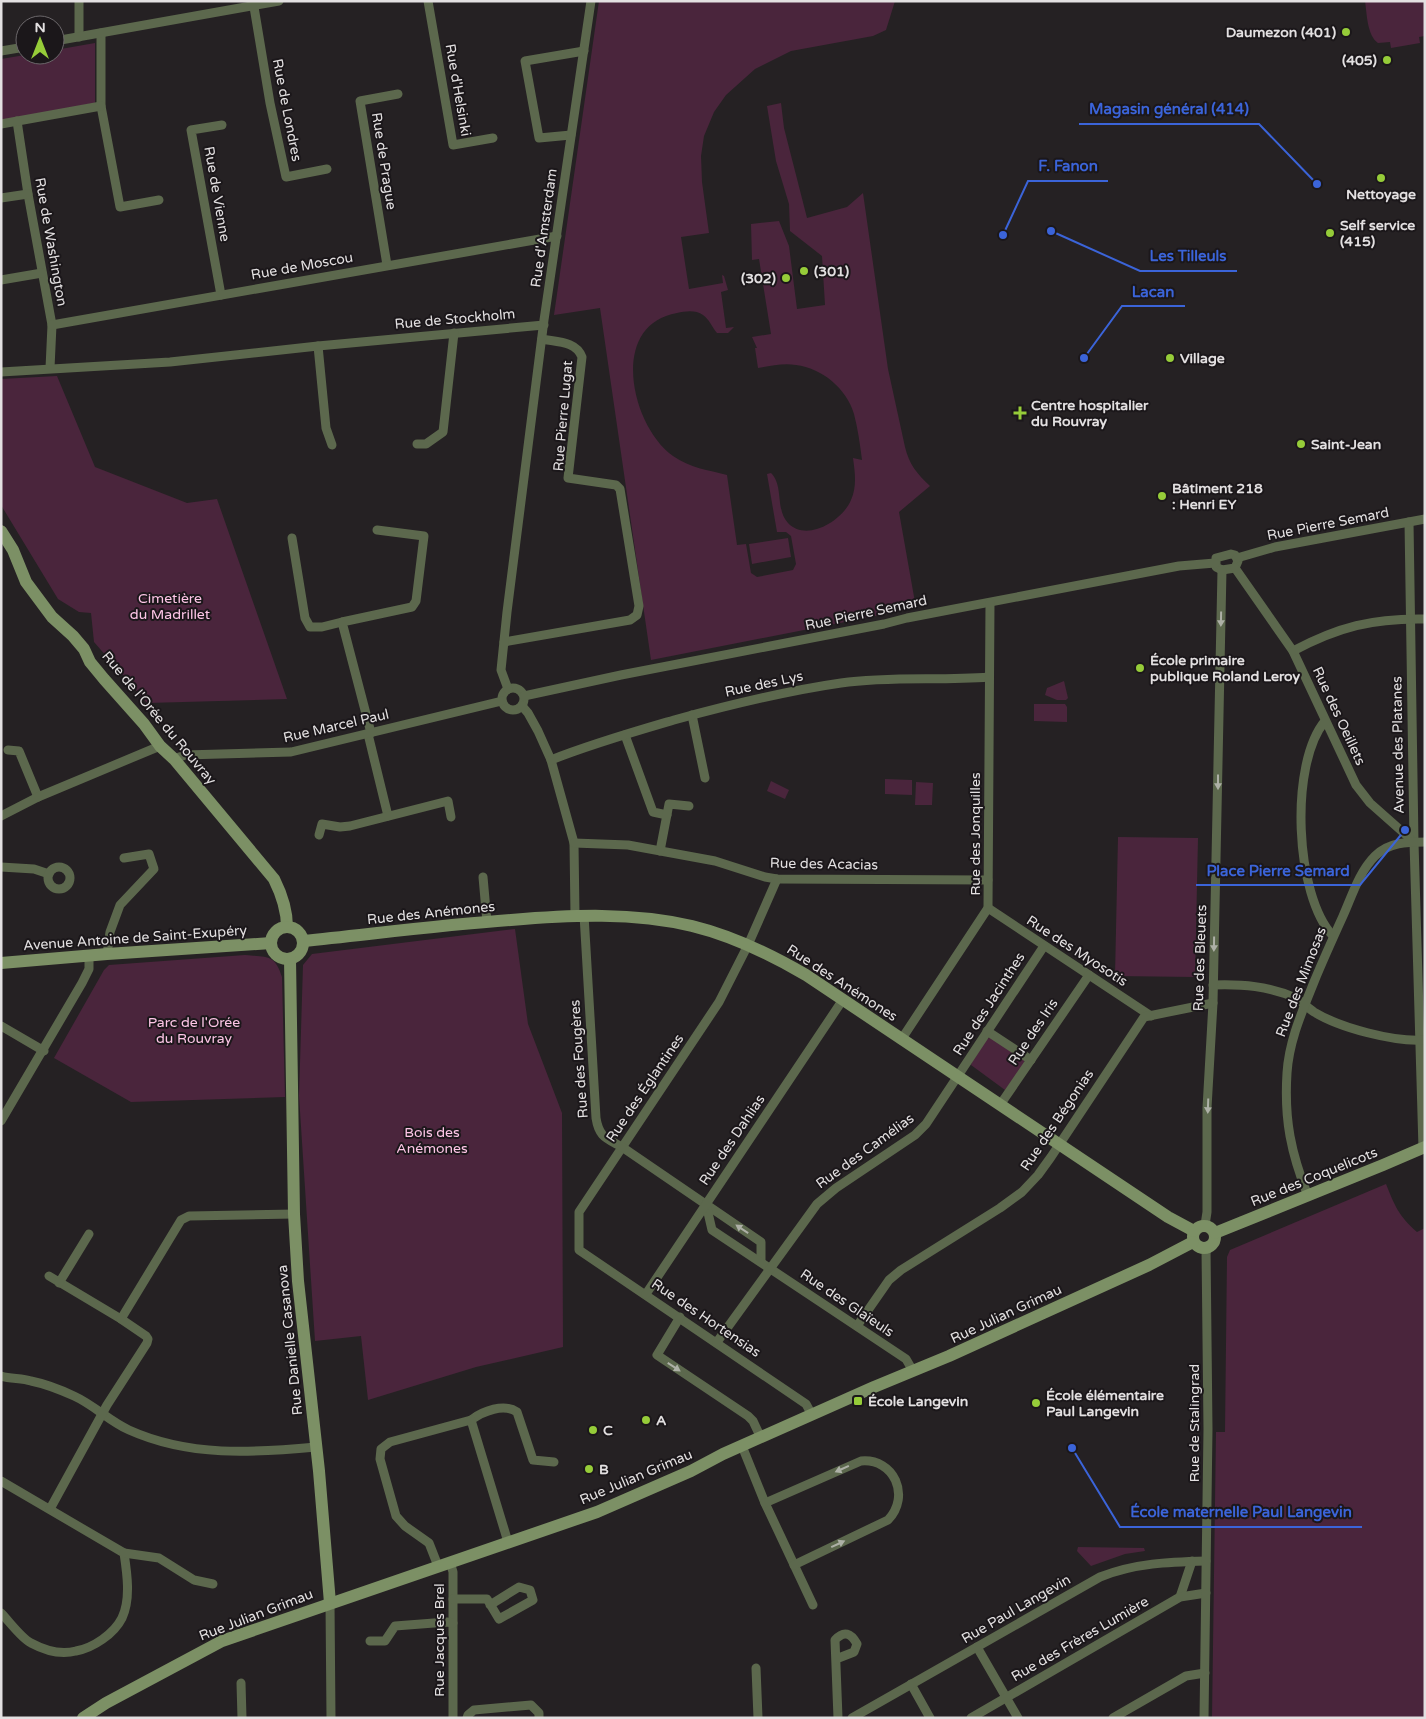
<svg xmlns="http://www.w3.org/2000/svg" width="1426" height="1719" font-family="'Varela Round',sans-serif">
  <style>
    .green { fill: #4a253c }
    .lines { fill: none; stroke-linecap: round; stroke-linejoin: round }
    .street { stroke: #5c684d; stroke-width: 9 }
    .secondary { stroke: #7c9065; stroke-width: 12 }
    .oneway { fill: #adb0a6 }
    .poi-dot { fill: #96cc39; stroke: #1b171a; stroke-width: 2 }
    .labels { text-anchor: middle; dominant-baseline: central; stroke-width: 4; stroke-linejoin: round; paint-order: stroke }
    .poi-label { font-size: 14px; font-weight: bold; fill: #e3e0e1; stroke: #1b171a; text-anchor: start }
    .street-label { font-size: 14px; fill: #e3e0e1; stroke: #1b171a }
    .park-label { font-size: 14px; fill: #fdc5e6; stroke: #1b171a }
    .leader { fill: none; stroke: #3b64d9; stroke-width: 2 }
    .callout-dot { fill: #3b64d9; stroke: #1b171a; stroke-width: 2 }
    .callout-label { font-size: 15px; text-anchor: middle; font-weight: bold; fill: #3b64d9; stroke: #1b171a; stroke-width: 4; stroke-linejoin: round; paint-order: stroke }
  </style>
  <rect width="100%" height="100%" fill="#252123"/>
  <!-- green -->
  <g class="green">
    <path d="M 599,1 L 895,1 L 886,30 L 873,36 L 791,51 L 755,69 L 726,95 L 714,112 L 704,136 L 701,156 L 702,182 L 709,233 L 681,237 L 689,289 L 723,283 L 722,275 L 724,276 L 728,290 L 721,292 L 726,328 L 734,327 L 728,333 L 717,333 C 712,327 709,319 703,315 C 696,310 686,311 677,313 C 608,325 631,426 673,456 C 690,468 708,470 727,475 L 737,545 L 746,544 L 751,573 L 757,577 L 793,570 L 796,564 L 791,536 L 786,532 L 777,532 L 767,474 L 771,473 C 784,486 775,509 788,523 C 807,543 843,520 851,500 C 857,486 855,473 853,458 L 862,460 C 860,445 858,429 854,414 C 847,389 822,368 796,365 C 783,363 770,366 758,368 L 755,348 L 757,348 L 752,337 L 771,334 L 759,259 L 752,260 L 751,224 L 779,221 L 789,246 L 797,309 L 825,305 L 822,256 L 790,231 L 789,204 L 776,161 L 767,106 L 781,103 L 784,128 L 807,218 L 847,207 L 863,193 L 888,369 L 905,447 C 909,464 917,474 930,486 L 899,512 L 916,608 L 651,660 L 600,308 L 554,315 Z"/>
    <path d="M 1365,1 L 1425,1 L 1425,36 L 1419,37 L 1420,43 L 1391,48 L 1390,42 L 1378,43 C 1367,35 1367,14 1365,1 Z"/>
    <polygon points="95,43 95,103 1,121 1,59 25,55 55,55 55,50"/>
    <polygon points="57,376 95,467 187,503 217,499 287,699 147,703 94,642 91,613 79,612 58,599 1,505 1,379"/>
    <polygon points="788,538 791,557 752,564 749,544"/>
    <polygon points="1064,681 1068,698 1066,700 1057,700 1045,695 1047,688"/>
    <polygon points="1034,704 1065,704 1067,707 1067,722 1034,721"/>
    <polygon points="885,779 912,780 912,795 885,794"/>
    <polygon points="771,781 789,790 785,799 767,791"/>
    <polygon points="916,782 933,783 932,805 915,805"/>
    <polygon points="1118,837 1198,838 1195,977 1115,976"/>
    <polygon points="515,929 528,1024 562,1113 563,1347 476,1367 368,1400 361,1336 315,1341 299,1096 303,965 312,954"/>
    <path d="M 245,955 C 267,957 275,954 282,977 L 285,1097 L 131,1102 L 54,1058 L 104,970 L 109,965 Z"/>
    <polygon points="989,1038 992,1038 1024,1060 1024,1064 1005,1090 971,1065 972,1062 987,1039"/>
    <path d="M 1386,1184 C 1395,1206 1398,1215 1417,1232 L 1425,1228 L 1425,1718 L 1212,1718 L 1216,1432 L 1225,1432 L 1227,1257 L 1230,1250 Z"/>
    <polygon points="1078,1547 1144,1548 1145,1551 1125,1554 1091,1566 1077,1551"/>
  </g>
  <g class="lines">
    <!-- street -->
    <g class="street">
      <polyline points="253,1 270,103 286,177 327,169"/>
      <polyline points="428,1 453,145 493,138"/>
      <polyline points="101,33 101,106 120,207 159,200"/>
      <polyline points="79,37 79,1"/>
      <polyline points="55,41 279,1"/>
      <polyline points="1,51 25,47"/>
      <polyline points="17,121 28,194 52,325 50,368"/>
      <polyline points="1,124 101,106"/>
      <polyline points="571,135 539,138 525,61 584,51"/>
      <polyline points="1,198 28,194"/>
      <polyline points="387,265 360,101 398,94"/>
      <polyline points="1,280 42,273"/>
      <polyline points="221,295 191,130 222,125"/>
      <polyline points="52,325 557,236"/>
      <polyline points="318,346 326,428 332,445"/>
      <polyline points="1,372 170,362 318,346 544,325"/>
      <polyline points="417,444 426,444 443,432 454,333"/>
      <polyline points="1409,522 1414,842 1423,1148"/>
      <polyline points="292,538 305,618 310,627 322,627 342,622"/>
      <polygon points="1231,554 1235,555 1238,561 1235,568 1222,570 1216,567 1216,558"/>
      <polyline points="1237,558 1275,547 1425,519"/>
      <polyline points="1235,568 1293,651 1356,785 1370,803 1414,842"/>
      <path d="M 504,642 L 630,620 L 637,615 L 639,606 L 620,489 L 616,485 L 568,478 L 582,357 C 576,341 557,342 542,339"/>
      <path d="M 1293,651 C 1338,627 1373,618 1425,619"/>
      <circle cx="513" cy="699" r="11"/>
      <polyline points="508,689 501,670 507,612 544,320 591,1"/>
      <polyline points="524,696 621,675 884,624 907,618 1179,566 1215,563"/>
      <polyline points="522,706 528,713 538,731 551,760 574,843 575,915"/>
      <polyline points="692,715 705,778"/>
      <path d="M 1325,721 C 1289,764 1295,896 1333,936"/>
      <polyline points="371,733 342,622 412,607 416,601 424,536 377,530"/>
      <polyline points="368,734 388,816"/>
      <polyline points="625,735 653,812 667,815"/>
      <polyline points="8,750 19,751 38,797"/>
      <polyline points="174,759 185,755 291,752 502,701"/>
      <path d="M 551,760 C 591,744 633,732 674,720 C 729,705 785,691 841,683 C 891,676 940,681 989,677"/>
      <polyline points="1,816 38,797 160,746"/>
      <polyline points="319,835 322,824 340,827 350,826 448,801 451,817"/>
      <polyline points="574,843 628,845 715,861 765,877 777,879 988,880"/>
      <polyline points="660,851 669,804 689,806"/>
      <polyline points="1,867 34,869 49,874"/>
      <circle cx="59" cy="878" r="11"/>
      <polyline points="483,877 487,922"/>
      <polyline points="777,879 748,945 719,1002 579,1212 579,1250 806,1404 812,1415"/>
      <polyline points="988,908 1151,1016"/>
      <path d="M 584,915 L 596,1118 C 599,1137 606,1138 622,1147 L 761,1242 L 761,1262"/>
      <polyline points="107,954 110,932 120,905 154,869 149,854 124,858"/>
      <path d="M 1213,985 C 1242,984 1269,986 1296,998 C 1302,1002 1308,1008 1314,1012 C 1340,1028 1394,1042 1424,1040"/>
      <polyline points="1,1026 44,1051"/>
      <polyline points="987,1031 1031,1060"/>
      <polyline points="901,1040 988,908 990,603"/>
      <polyline points="1000,1105 1089,975"/>
      <polyline points="1,1121 82,983 89,969 89,956"/>
      <path d="M 1308,1196 C 1291,1153 1284,1120 1287,1073 C 1289,1041 1302,1012 1314,982 C 1323,960 1333,938 1343,916 C 1352,896 1359,872 1375,856 C 1389,842 1407,842 1425,842"/>
      <polyline points="706,1204 712,1230 906,1359 913,1371"/>
      <polyline points="1205,1225 1207,1212 1207,1108 1213,1003 1222,570"/>
      <polyline points="49,1276 121,1319"/>
      <polyline points="59,1283 89,1234"/>
      <polyline points="646,1294 842,1001"/>
      <polyline points="680,1317 657,1355 748,1416 753,1421 761,1438"/>
      <polyline points="857,1326 889,1280 901,1270 1000,1208 1022,1192 1038,1175 1051,1157 1144,1017 1213,1003"/>
      <polyline points="717,1342 817,1204 836,1188 915,1135 926,1124 1044,946"/>
      <path d="M 1,1376 C 11,1379 22,1378 31,1381 C 46,1384 61,1390 74,1396 C 94,1405 109,1421 129,1430 C 189,1457 253,1453 316,1447"/>
      <polyline points="742,1446 765,1503 813,1605"/>
      <path d="M 1,1481 L 124,1553 C 127,1573 131,1599 122,1618 C 114,1634 93,1648 76,1651 C 61,1655 44,1650 31,1643 C 21,1638 9,1621 1,1613"/>
      <path d="M 765,1503 L 861,1461 C 894,1458 911,1496 888,1520 L 794,1565"/>
      <polyline points="50,1509 107,1405 147,1343 148,1339 146,1336 121,1319 181,1220 189,1216 294,1214"/>
      <path d="M 508,1542 L 471,1420 C 483,1411 504,1403 517,1412 L 533,1460 L 554,1462"/>
      <polyline points="124,1553 159,1558 194,1580 213,1584"/>
      <polyline points="450,1562 453,1572 453,1718"/>
      <polyline points="438,1566 429,1543 405,1526 396,1516 380,1459 381,1449 390,1442 471,1420"/>
      <polyline points="1180,1597 1192,1561"/>
      <polyline points="453,1599 487,1599 499,1619 533,1600 530,1590 519,1587 490,1605"/>
      <polyline points="330,1603 331,1718"/>
      <polyline points="370,1641 385,1641 395,1626 447,1622 453,1623"/>
      <polyline points="977,1647 1018,1718"/>
      <path d="M 836,1659 L 854,1652 L 857,1644 C 851,1633 844,1630 835,1640 L 838,1718"/>
      <polyline points="756,1668 758,1718"/>
      <polyline points="241,1683 242,1718"/>
      <polyline points="911,1684 930,1718"/>
      <polyline points="467,1718 468,1715 474,1710 531,1705 539,1713 539,1718"/>
      <path d="M 852,1718 L 1100,1577 C 1135,1563 1169,1562 1206,1561"/>
      <polyline points="971,1718 1180,1597 1206,1593"/>
      <polyline points="1113,1718 1186,1676 1205,1673"/>
      <polyline points="1204,1718 1208,1429 1206,1248"/>
    </g>
    <!-- secondary -->
    <g class="secondary">
      <path d="M 1,531 L 13,550 L 26,582 L 52,617 L 73,636 L 84,649 L 90,662 L 104,679 L 144,724 L 160,746 L 174,759 L 274,879 C 282,895 287,910 287,927"/>
      <circle cx="287" cy="943" r="16"/>
      <path d="M 303,941 C 372,934 441,925 511,920 C 571,915 633,912 692,926 C 733,936 770,954 806,975 L 1168,1217 L 1194,1231"/>
      <polyline points="290,959 294,1214 298,1281 319,1471 330,1603"/>
      <polyline points="1,963 107,954 271,943"/>
      <circle cx="1204" cy="1237" r="11"/>
      <polyline points="1215,1233 1383,1165 1425,1147"/>
      <polyline points="83,1718 106,1703 222,1641 597,1512 691,1471 723,1454 874,1387 949,1356 1149,1265 1193,1242"/>
    </g>
  </g>
  <!-- one-way arrows -->
  <defs><path id="oneway-solid" d="M-6-.8H1V-3.2L6.5 0L1 3.2V.8H-6Z" transform="scale(1.25)"/></defs>
  <g class="oneway">
    <use href="#oneway-solid" transform="translate(1221 619) rotate(91)"/>
    <use href="#oneway-solid" transform="translate(1218 782) rotate(90)"/>
    <use href="#oneway-solid" transform="translate(1214 944) rotate(91)"/>
    <use href="#oneway-solid" transform="translate(1208 1106) rotate(92)"/>
    <use href="#oneway-solid" transform="translate(742 1229) rotate(-146)"/>
    <use href="#oneway-solid" transform="translate(674 1367) rotate(33)"/>
    <use href="#oneway-solid" transform="translate(842 1469) rotate(156)"/>
    <use href="#oneway-solid" transform="translate(838 1544) rotate(-25)"/>
  </g>
  <!-- markers -->
  <g class="poi-dot">
    <circle cx="1346" cy="32" r="5"/>
    <circle cx="1387" cy="60" r="5"/>
    <circle cx="1381" cy="178" r="5"/>
    <circle cx="1330" cy="233" r="5"/>
    <circle cx="804" cy="271" r="5"/>
    <circle cx="786" cy="278" r="5"/>
    <circle cx="1170" cy="358" r="5"/>
    <path d="M1017.5 405.5h5v5h5v5h-5v5h-5v-5h-5v-5h5z"/>
    <circle cx="1301" cy="444" r="5"/>
    <circle cx="1162" cy="496" r="5"/>
    <circle cx="1140" cy="668" r="5"/>
    <rect x="853" y="1396" width="10" height="10" rx="2.5"/>
    <circle cx="1036" cy="1403" r="5"/>
    <circle cx="646" cy="1420" r="5"/>
    <circle cx="593" cy="1430" r="5"/>
    <circle cx="589" cy="1469" r="5"/>
  </g>
  <g class="labels">
    <!-- poi labels -->
    <g class="poi-label">
      <text x="1336" y="32" text-anchor="end">Daumezon (401)</text>
      <text x="1377" y="60" text-anchor="end">(405)</text>
      <text x="1381" y="194" text-anchor="middle">Nettoyage</text>
      <text x="1340" y="225">Self service<tspan x="1340" dy="16">(415)</tspan></text>
      <text x="814" y="271">(301)</text>
      <text x="776" y="278" text-anchor="end">(302)</text>
      <text x="1180" y="358">Village</text>
      <text x="1031" y="405">Centre hospitalier<tspan x="1031" dy="16">du Rouvray</tspan></text>
      <text x="1311" y="444">Saint-Jean</text>
      <text x="1172" y="488">Bâtiment 218<tspan x="1172" dy="16">: Henri EY</tspan></text>
      <text x="1150" y="660">École primaire<tspan x="1150" dy="16">publique Roland Leroy</tspan></text>
      <text x="1046" y="1395">École élémentaire<tspan x="1046" dy="16">Paul Langevin</tspan></text>
      <text x="868" y="1401">École Langevin</text>
      <text x="656" y="1420">A</text>
      <text x="603" y="1430">C</text>
      <text x="599" y="1469">B</text>
    </g>
    <!-- street labels -->
    <g class="street-label">
      <text transform="translate(458 90) rotate(80)">Rue d'Helsinki</text>
      <text transform="translate(287 110) rotate(79)">Rue de Londres</text>
      <text transform="translate(384 161) rotate(81)">Rue de Prague</text>
      <text transform="translate(217 194) rotate(80)">Rue de Vienne</text>
      <text transform="translate(544 228) rotate(-82)">Rue d'Amsterdam</text>
      <text transform="translate(51 242) rotate(80)">Rue de Washington</text>
      <text transform="translate(302 266) rotate(-10)">Rue de Moscou</text>
      <text transform="translate(455 319) rotate(-5)">Rue de Stockholm</text>
      <text transform="translate(563 416) rotate(-85)">Rue Pierre Lugat</text>
      <text transform="translate(1328 524) rotate(-11)">Rue Pierre Semard</text>
      <text transform="translate(866 613) rotate(-12)">Rue Pierre Semard</text>
      <text transform="translate(764 684) rotate(-12)">Rue des Lys</text>
      <text transform="translate(1339 716) rotate(65)">Rue des Oeillets</text>
      <text transform="translate(159 718) rotate(50)">Rue de l'Orée du Rouvray</text>
      <text transform="translate(336 726) rotate(-13)">Rue Marcel Paul</text>
      <text transform="translate(1398 745) rotate(-91)">Avenue des Platanes</text>
      <text transform="translate(975 834) rotate(-90)">Rue des Jonquilles</text>
      <text transform="translate(824 864) rotate(1)">Rue des Acacias</text>
      <text transform="translate(431 913) rotate(-6)">Rue des Anémones</text>
      <text transform="translate(135 938) rotate(-4)">Avenue Antoine de Saint-Exupéry</text>
      <text transform="translate(1077 951) rotate(33)">Rue des Myosotis</text>
      <text transform="translate(1200 958) rotate(-88)">Rue des Bleuets</text>
      <text transform="translate(1301 982) rotate(-69)">Rue des Mimosas</text>
      <text transform="translate(842 983) rotate(33)">Rue des Anémones</text>
      <text transform="translate(989 1004) rotate(-57)">Rue des Jacinthes</text>
      <text transform="translate(1033 1032) rotate(-56)">Rue des Iris</text>
      <text transform="translate(579 1059) rotate(-94)">Rue des Fougères</text>
      <text transform="translate(645 1088) rotate(-56)">Rue des Églantines</text>
      <text transform="translate(1057 1120) rotate(-56)">Rue des Bégonias</text>
      <text transform="translate(732 1140) rotate(-56)">Rue des Dahlias</text>
      <text transform="translate(865 1151) rotate(-36)">Rue des Camélias</text>
      <text transform="translate(1314 1177) rotate(-22)">Rue des Coquelicots</text>
      <text transform="translate(847 1303) rotate(34)">Rue des Glaïeuls</text>
      <text transform="translate(1006 1314) rotate(-25)">Rue Julian Grimau</text>
      <text transform="translate(706 1318) rotate(34)">Rue des Hortensias</text>
      <text transform="translate(290 1340) rotate(-96)">Rue Danielle Casanova</text>
      <text transform="translate(1194 1423) rotate(-90)">Rue de Stalingrad</text>
      <text transform="translate(636 1477) rotate(-23)">Rue Julian Grimau</text>
      <text transform="translate(1016 1609) rotate(-30)">Rue Paul Langevin</text>
      <text transform="translate(256 1615) rotate(-21)">Rue Julian Grimau</text>
      <text transform="translate(1080 1639) rotate(-30)">Rue des Frères Lumière</text>
      <text transform="translate(439 1640) rotate(-90)">Rue Jacques Brel</text>
    </g>
    <!-- park labels -->
    <g class="park-label">
      <text x="170" y="598">Cimetière<tspan x="170" dy="16">du Madrillet</tspan></text>
      <text x="194" y="1022">Parc de l'Orée<tspan x="194" dy="16">du Rouvray</tspan></text>
      <text x="432" y="1132">Bois des<tspan x="432" dy="16">Anémones</tspan></text>
    </g>
  </g>
  <!-- callouts -->
  <path class="leader" d="M1317 184L1259 124H1079M1003 235L1028 181H1108M1051 231L1140 271H1237M1084 358L1122 306H1185M1405 830L1360 885H1196M1072 1448L1120 1527H1362"/>
  <g class="callout-dot">
    <circle cx="1317" cy="184" r="5"/>
    <circle cx="1003" cy="235" r="5"/>
    <circle cx="1051" cy="231" r="5"/>
    <circle cx="1084" cy="358" r="5"/>
    <circle cx="1405" cy="830" r="5"/>
    <circle cx="1072" cy="1448" r="5"/>
  </g>
  <g class="callout-label">
    <text x="1169" y="114">Magasin général (414)</text>
    <text x="1068" y="171">F. Fanon</text>
    <text x="1188" y="261">Les Tilleuls</text>
    <text x="1153" y="297">Lacan</text>
    <text x="1278" y="876">Place Pierre Semard</text>
    <text x="1241" y="1517">École maternelle Paul Langevin</text>
  </g>
  <!-- border -->
  <rect width="1426" height="1719" fill="none" stroke="#e3e0e1" stroke-width="5"/>
  <!-- north arrow -->
  <g transform="translate(40 40)"><circle r="24" fill="#1b171a" stroke="#6b676a"/>
  <path d="M0-4L9 19L0 12L-9 19Z" fill="#96cc39"/>
  <text y="-8" font-size="14" font-weight="bold" text-anchor="middle" fill="#e3e0e1">N</text>
  </g>
</svg>
